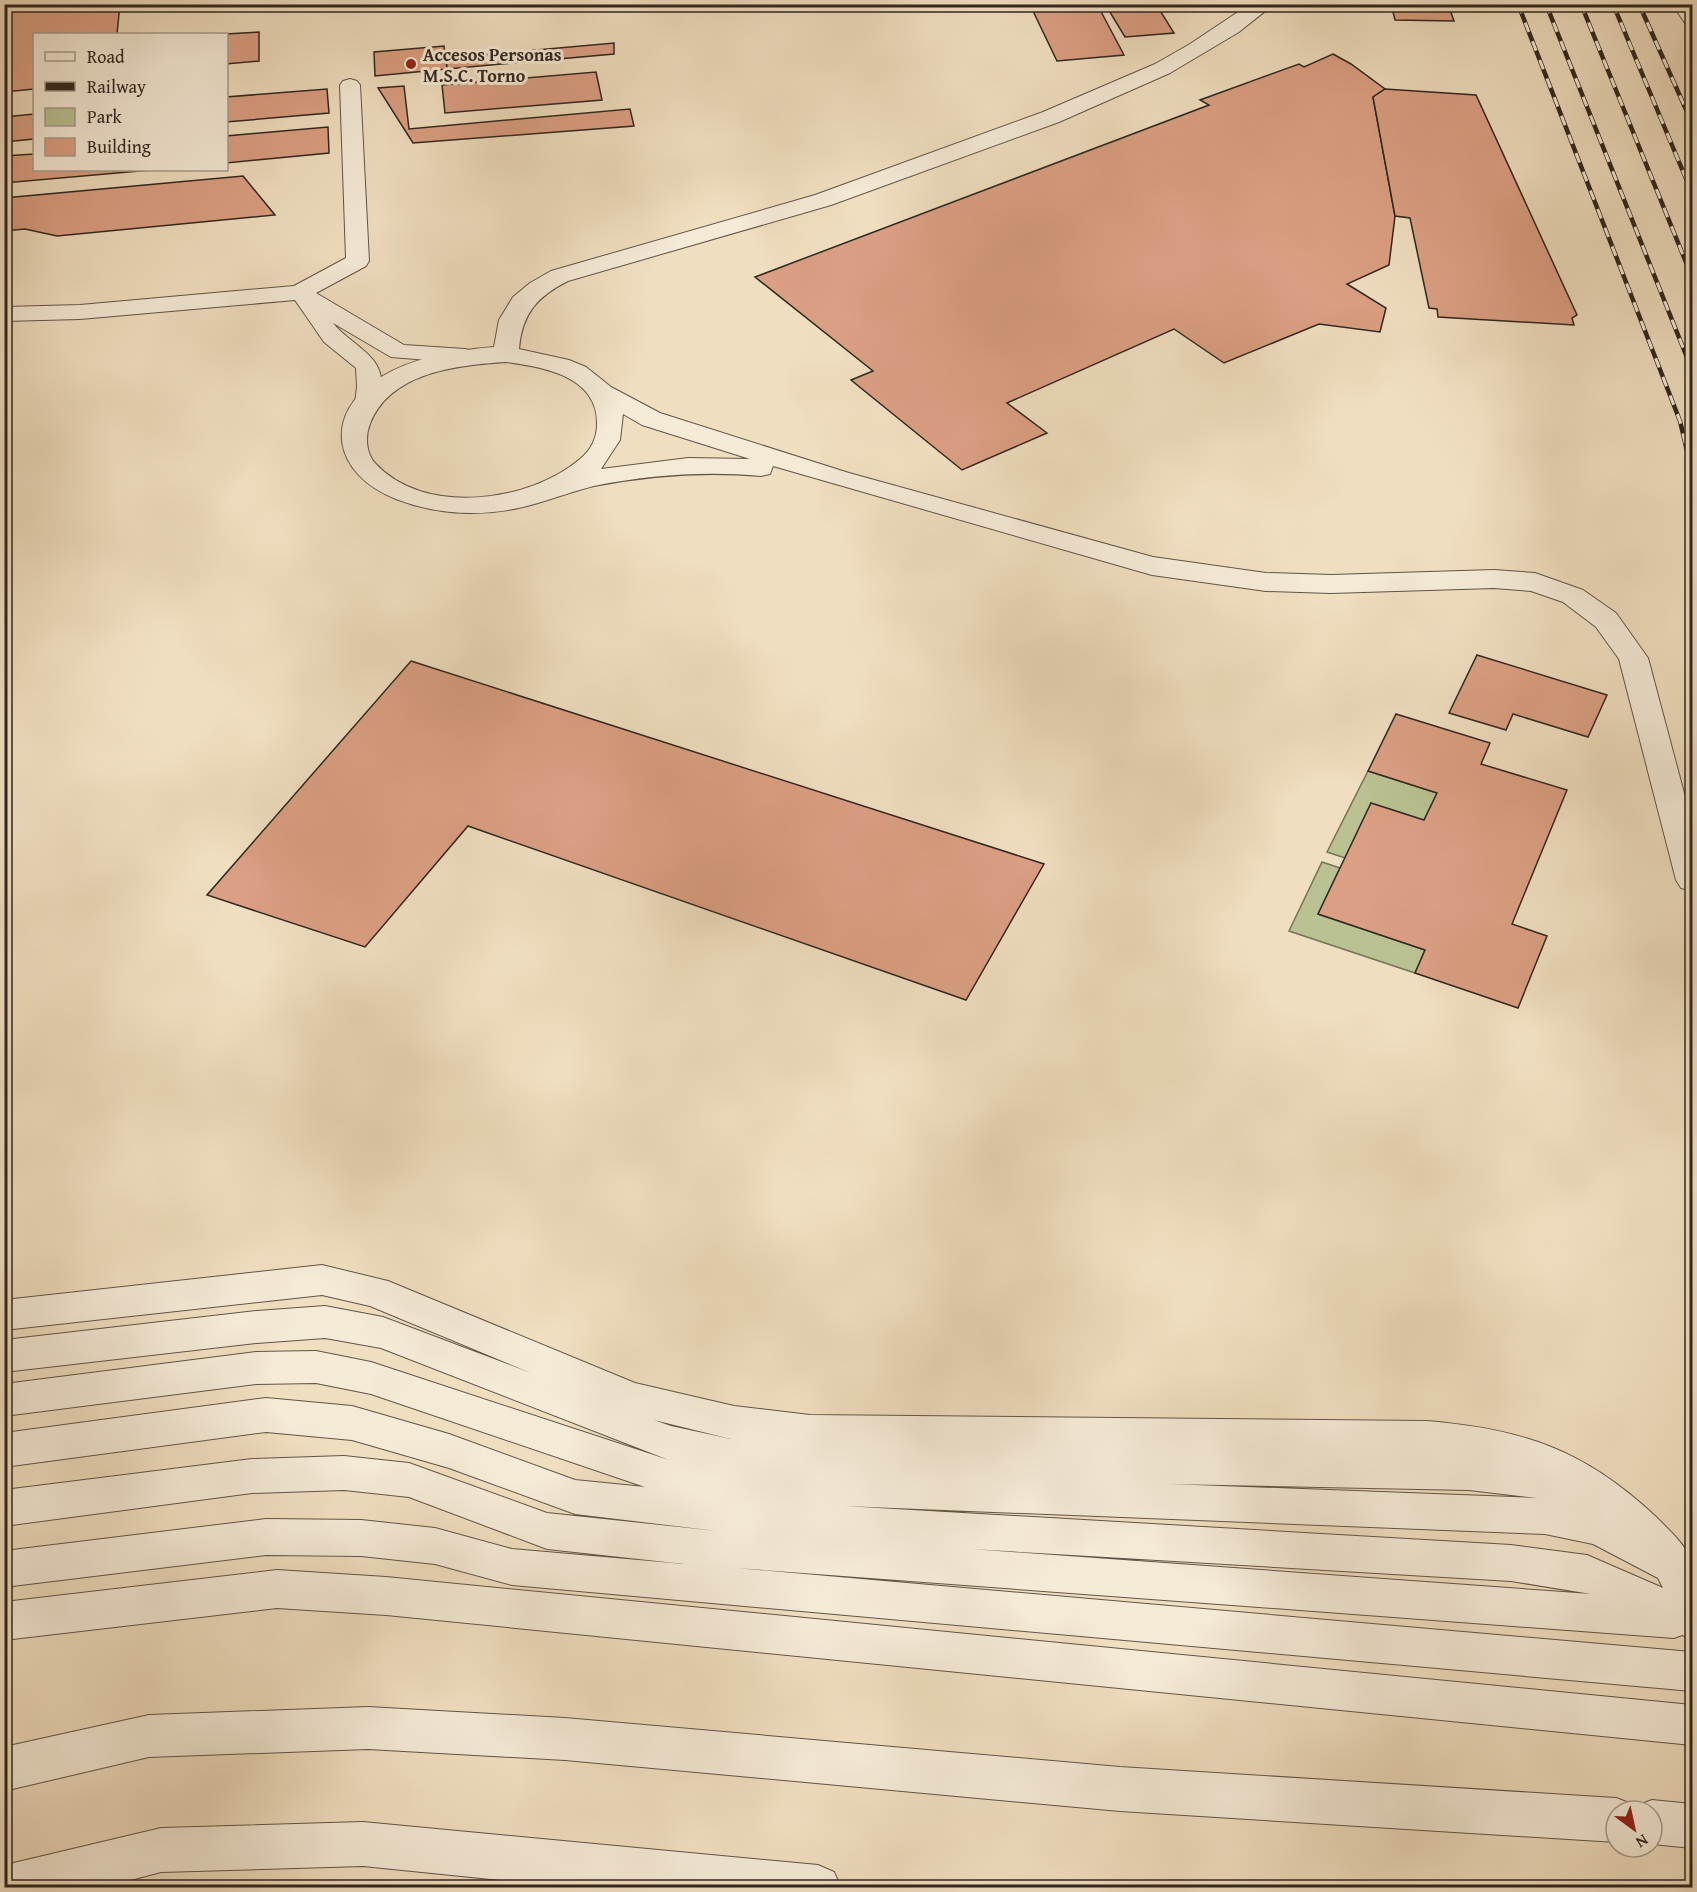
<svg xmlns="http://www.w3.org/2000/svg" width="1697" height="1892" font-family="'Gentium Book Plus',serif">
  <style>
    .green { fill: #bac192; stroke: #757458; stroke-width: 1.5 }
    .building { fill: #db9f83; stroke: #30271f; stroke-width: 1.5 }
    .lines { fill: none; stroke-linecap: round; stroke-linejoin: round }
    .lane-casing { stroke: #605547; stroke-width: 2 }
    .street-casing { stroke: #605547; stroke-width: 2 }
    .lane { fill: #f5ead6; fill-rule: evenodd }
    .street { fill: #f5ead6; fill-rule: evenodd }
    .rail-casing { stroke: #30271f; stroke-width: 4.5 }
    .rail { stroke: #f5ead6; stroke-width: 3; stroke-dasharray: 10; stroke-linecap: butt }
    .poi-dot { fill: #8f2418; stroke: #f5ead6; stroke-width: 2 }
    .labels { text-anchor: middle; dominant-baseline: central; stroke-width: 6; stroke-linejoin: round; paint-order: stroke }
    .far-poi-label { font-size: 18px; font-weight: bold; fill: #30271f; stroke: #f5ead6; text-anchor: start }
  </style>
  <rect width="100%" height="100%" fill="#f0dec0"/>
  <filter id="stains"><feTurbulence type="fractalNoise" baseFrequency=".00333" numOctaves="4"/><feColorMatrix values="0 0 0 0 .2 0 0 0 0 .09 0 0 0 0 .02 0 0 0 .5 -.17"/></filter>
  <radialGradient id="worn" r=".72"><stop offset=".6" stop-color="#630" stop-opacity="0"/><stop offset="1" stop-color="#630" stop-opacity=".3"/></radialGradient>
  <!-- green -->
  <g class="green">
    <polygon points="1368,771 1437,793 1424,820 1345,858 1327,852"/>
    <polygon points="1322,862 1340,868 1318,914 1425,950 1415,973 1289,931"/>
  </g>
  <!-- building -->
  <g class="building">
    <polygon points="4,4 120,4 117,34 34,34 34,89 4,92"/>
    <polygon points="1097,4 1124,55 1057,61 1032,9"/>
    <polygon points="1105,4 1156,4 1174,33 1125,37"/>
    <polygon points="1391,4 1448,4 1454,21 1395,20"/>
    <polygon points="259,32 259,61 226,64 226,34"/>
    <polygon points="614,43 614,54 447,69 446,58"/>
    <polygon points="444,46 447,69 375,76 374,52"/>
    <polygon points="1333,54 1351,64 1385,89 1373,97 1395,216 1389,265 1347,284 1386,308 1380,332 1319,324 1224,363 1174,329 1007,403 1047,433 962,470 851,380 873,371 755,277 1209,105 1200,100 1299,64 1304,67"/>
    <polygon points="596,72 602,100 445,113 442,85"/>
    <polygon points="404,86 409,129 630,109 634,126 413,143 378,88"/>
    <polygon points="327,89 329,113 226,122 226,97"/>
    <polygon points="1385,89 1476,95 1577,315 1572,318 1574,325 1438,317 1437,309 1429,308 1410,218 1395,216 1373,97"/>
    <polygon points="34,114 34,139 4,142 4,117"/>
    <polygon points="328,127 329,153 226,163 226,136"/>
    <polygon points="34,154 34,170 151,170 4,183 4,156"/>
    <polygon points="243,176 275,215 57,236 25,229 4,231 4,198"/>
    <polygon points="1477,655 1607,695 1588,737 1513,714 1506,730 1449,713"/>
    <polygon points="411,661 1044,864 966,1000 468,826 365,947 207,895"/>
    <polygon points="1396,714 1490,743 1481,764 1567,790 1512,924 1547,936 1518,1008 1415,973 1425,950 1318,914 1371,803 1424,820 1437,793 1368,771"/>
  </g>
  <g class="lines">
    <!-- lane casing -->
    <g class="lane-casing">
      <g id="lane">
        <path d="M 350,79 L 357,81 L 360,85 L 369,261 L 366,266 L 316,293 L 404,345 L 465,349 L 473,351 L 477,356 L 473,361 L 465,363 L 391,357 L 333,323 C 351,346 386,355 381,390 C 380,397 380,402 376,408 L 367,410 L 358,408 L 355,403 L 357,387 L 356,368 L 324,342 L 295,300 L 80,319 L 4,321 L 4,307 L 80,305 L 294,286 L 346,258 L 340,85 L 343,81 Z"/>
        <path d="M 322,1265 L 388,1281 L 635,1383 L 734,1406 L 810,1415 L 1427,1421 C 1522,1429 1583,1449 1654,1515 C 1667,1528 1685,1544 1692,1561 C 1697,1575 1692,1621 1692,1639 L 1682,1635 L 1674,1638 L 736,1568 L 1692,1652 L 1692,1691 L 512,1585 L 435,1564 L 361,1556 L 266,1555 L 4,1587 L 4,1551 L 266,1519 L 361,1520 L 435,1528 L 512,1549 L 684,1564 L 547,1549 L 409,1497 L 344,1490 L 252,1493 L 4,1526 L 4,1490 L 252,1459 L 344,1456 L 409,1463 L 547,1513 L 717,1531 L 575,1514 L 449,1468 L 352,1440 L 266,1432 L 4,1467 L 4,1433 L 266,1398 L 352,1406 L 449,1434 L 575,1480 L 645,1487 L 371,1394 L 316,1383 L 256,1384 L 4,1416 L 4,1384 L 256,1352 L 316,1351 L 371,1362 L 669,1460 L 381,1348 L 325,1338 L 257,1343 L 4,1372 L 4,1340 L 257,1311 L 325,1306 L 383,1317 L 531,1373 L 370,1306 L 322,1295 L 4,1330 L 4,1300 ZM 654,1420 L 731,1439 L 671,1426 ZM 1170,1484 L 1469,1490 L 1537,1498 ZM 844,1506 L 1545,1534 L 1593,1544 L 1658,1578 L 1663,1588 L 1587,1555 L 1511,1545 ZM 971,1549 L 1511,1581 L 1591,1594 Z"/>
        <polygon points="277,1570 386,1577 1692,1705 1692,1745 386,1615 277,1608 4,1640 4,1602"/>
      </g>
    </g>
    <!-- street casing -->
    <g class="street-casing">
      <g id="street">
        <path d="M 1250,4 L 1274,4 L 1239,32 L 1170,73 L 1059,122 L 831,205 L 568,281 C 538,296 522,313 519,349 L 569,360 L 586,367 L 611,387 L 660,413 L 849,473 L 1153,557 L 1266,573 L 1331,575 L 1494,570 L 1535,573 L 1583,590 L 1616,613 L 1648,658 L 1692,823 L 1692,891 L 1681,888 L 1676,880 L 1619,659 L 1596,627 L 1563,602 L 1531,591 L 1494,588 L 1331,593 L 1266,591 L 1152,575 L 773,466 L 770,474 L 761,476 C 705,471 650,475 594,486 C 574,491 558,497 538,503 C 492,517 442,517 396,499 C 334,475 320,415 381,377 C 414,357 456,350 494,347 L 499,320 L 513,297 L 530,283 L 551,271 L 815,195 L 1043,112 L 1155,64 L 1190,44 ZM 506,362 C 543,367 598,376 597,424 C 597,438 591,450 580,459 C 530,502 424,517 375,463 C 366,453 365,436 370,424 C 390,372 458,365 506,362 ZM 623,414 L 642,425 L 750,459 L 688,458 L 601,469 L 620,440 Z"/>
        <polygon points="1672,4 1692,4 1692,25 1685,23"/>
        <polygon points="368,1707 565,1718 1120,1767 1616,1798 1632,1804 1634,1811 1636,1806 1652,1800 1692,1804 1692,1848 1652,1844 1652,1811 1616,1811 1616,1842 1120,1811 565,1760 368,1749 149,1757 4,1791 4,1747 149,1715"/>
        <polygon points="363,1822 818,1865 834,1872 841,1888 579,1888 363,1866 161,1872 100,1888 4,1888 5,1865 161,1828"/>
      </g>
    </g>
    <!-- lane -->
    <use href="#lane" class="lane"/>
    <!-- street -->
    <use href="#street" class="street"/>
    <!-- rail casing -->
    <g class="rail-casing">
      <g id="rail">
        <polyline points="1518,4 1680,421 1692,472"/>
        <polyline points="1546,4 1692,370"/>
        <polyline points="1581,4 1692,277"/>
        <polyline points="1613,4 1692,193"/>
        <polyline points="1639,4 1692,123"/>
      </g>
    </g>
    <!-- rail -->
    <use href="#rail" class="rail"/>
  </g>
  <!-- markers -->
  <circle class="poi-dot" cx="411" cy="64" r="6"/>
  <g class="labels">
    <!-- far-poi labels -->
    <g class="far-poi-label">
      <text x="423" y="54">Accesos Personas<tspan x="423" dy="21">M.S.C. Torno</tspan></text>
    </g>
  </g>
  <!-- margin -->
  <rect width="1697" height="1892" fill="none" stroke="#f0dec0" stroke-width="24"/>
  <rect x="6" y="6" width="1685" height="1880" fill="none" stroke="#30271f" stroke-width="3"/>
  <rect x="12" y="12" width="1673" height="1868" fill="none" stroke="#30271f" stroke-width="1.5"/>
  <!-- legend -->
  <rect x="33" y="33" width="195" height="138" fill="#f5ead6" stroke="#a69c8d" stroke-width="1.5"/>
  <rect x="45" y="52" width="30" height="9" fill="#f5ead6" stroke="#a69c8d" stroke-width="1.5"/>
  <text x="87" y="63" font-size="18" fill="#30271f">Road</text>
  <rect x="45" y="82" width="30" height="9" fill="#30271f" stroke="#a69c8d" stroke-width="1.5"/>
  <text x="87" y="93" font-size="18" fill="#30271f">Railway</text>
  <rect x="45" y="108" width="30" height="18" fill="#bac192" stroke="#a69c8d" stroke-width="1.5"/>
  <text x="87" y="123" font-size="18" fill="#30271f">Park</text>
  <rect x="45" y="138" width="30" height="18" fill="#db9f83" stroke="#a69c8d" stroke-width="1.5"/>
  <text x="87" y="153" font-size="18" fill="#30271f">Building</text>
  <!-- north arrow -->
  <g transform="translate(1634 1829) rotate(147)"><circle r="28" fill="#f5ead6" stroke="#a69c8d" stroke-width="1.5"/>
  <path d="M0-4.5L10 22L0 15L-10 22Z" fill="#8f2418"/>
  <text y="-9" font-size="16" font-weight="bold" text-anchor="middle" fill="#30271f">N</text>
  </g>
  <rect width="100%" height="100%" filter="url(#stains)"/>
  <rect width="100%" height="100%" fill="url(#worn)"/>
</svg>
